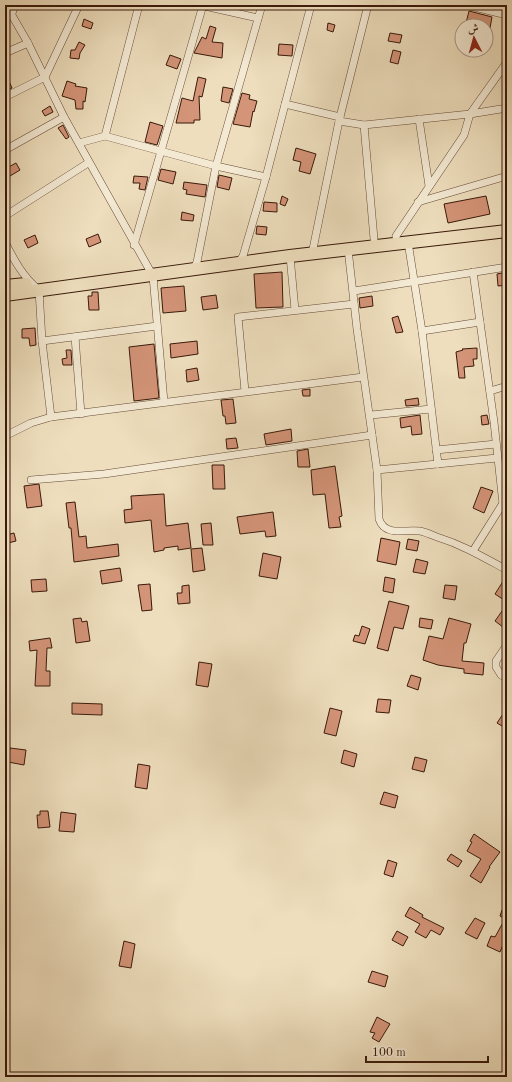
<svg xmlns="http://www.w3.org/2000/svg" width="512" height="1082" font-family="'Old Standard TT',Amiri,serif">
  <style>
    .building { fill: #d49478; stroke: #39190a }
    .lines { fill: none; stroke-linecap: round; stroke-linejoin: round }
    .street-casing { stroke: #664a37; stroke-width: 8 }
    .primary-casing { stroke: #39190a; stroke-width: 14 }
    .street { stroke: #f4ead4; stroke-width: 7 }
    .primary { stroke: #eedebd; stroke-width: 12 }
  </style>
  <rect width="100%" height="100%" fill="#eedebd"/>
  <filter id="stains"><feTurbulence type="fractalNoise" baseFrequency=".005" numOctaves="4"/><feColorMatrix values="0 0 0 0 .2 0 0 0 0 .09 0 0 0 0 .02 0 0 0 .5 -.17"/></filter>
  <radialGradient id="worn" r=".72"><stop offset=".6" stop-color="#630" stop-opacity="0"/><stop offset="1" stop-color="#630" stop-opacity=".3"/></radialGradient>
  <!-- building -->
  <g class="building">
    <polygon points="469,11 492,17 490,28 466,23"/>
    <polygon points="84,19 93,23 91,29 82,26"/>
    <polygon points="328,23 335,25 333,32 327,30"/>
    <polygon points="210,26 216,28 212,42 223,43 222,58 194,53 202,37 206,39"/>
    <polygon points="390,33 402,35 400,43 388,41"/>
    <polygon points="79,42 85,45 80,53 79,59 70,58 71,50 75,50"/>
    <polygon points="279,44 293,45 292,56 278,55"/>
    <polygon points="393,50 401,52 398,64 390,62"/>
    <polygon points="170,55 181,59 177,69 166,65"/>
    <polygon points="5,72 12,88 7,90 5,87"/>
    <polygon points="198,77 206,79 202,97 199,96 200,120 194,120 194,123 176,123 182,98 193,101"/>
    <polygon points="67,81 76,84 75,86 87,88 85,102 83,101 83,109 76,109 75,100 62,96"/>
    <polygon points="223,87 233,89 229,103 221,101"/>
    <polygon points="242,93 250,95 249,99 257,101 254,112 253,111 250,127 233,124"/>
    <polygon points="50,106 53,112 45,116 42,111"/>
    <polygon points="150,122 163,126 157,145 145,142"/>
    <polygon points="63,125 69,137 66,139 58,128"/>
    <polygon points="296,148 316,154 310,174 299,171 301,162 293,160"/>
    <polygon points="16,163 20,170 10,176 5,169"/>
    <polygon points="161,169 176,172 173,184 158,180"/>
    <polygon points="219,175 232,178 229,190 217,187"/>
    <polygon points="134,176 148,177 145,190 139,189 140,183 133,183"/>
    <polygon points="184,182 207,185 205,197 186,194 187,190 183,189"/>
    <polygon points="282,196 288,199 285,206 280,204"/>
    <polygon points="486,196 490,214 448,223 444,204"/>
    <polygon points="264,202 277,203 277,212 263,211"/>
    <polygon points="182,212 194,215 193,221 181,220"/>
    <polygon points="257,226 267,227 266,235 256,234"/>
    <polygon points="98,234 101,242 89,247 86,239"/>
    <polygon points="35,235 38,243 28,248 24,240"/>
    <polygon points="282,272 283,307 256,308 254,274"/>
    <polygon points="507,272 507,285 498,286 497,274"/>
    <polygon points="184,286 186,311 163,313 161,288"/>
    <polygon points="92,292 98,292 99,310 89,310 88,296 92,296"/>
    <polygon points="216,295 218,308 203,310 201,297"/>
    <polygon points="372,296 373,306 360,308 359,298"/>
    <polygon points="398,316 403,332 396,333 392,318"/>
    <polygon points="35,328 36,345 30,346 29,338 22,338 22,329"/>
    <polygon points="197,341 198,354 171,358 170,344"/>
    <polygon points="154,344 159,398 134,401 129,347"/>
    <polygon points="477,348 477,359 473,359 474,366 464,367 465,378 459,378 456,352 463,350 462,349"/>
    <polygon points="66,350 71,350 72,365 63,365 62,359 67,358"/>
    <polygon points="197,368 199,380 187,382 186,370"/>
    <polygon points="310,389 310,396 303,396 302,390"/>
    <polygon points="418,398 419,405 406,406 405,400"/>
    <polygon points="233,399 236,423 226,424 225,416 223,416 221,400"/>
    <polygon points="420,415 422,434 412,435 411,426 401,428 400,418"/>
    <polygon points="487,415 489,424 482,425 481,416"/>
    <polygon points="291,429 292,441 266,445 264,434"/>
    <polygon points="236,438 238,448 227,449 226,439"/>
    <polygon points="308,449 310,467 298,467 297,451"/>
    <polygon points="212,465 224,465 225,489 213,489"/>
    <polygon points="335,466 342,516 339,517 341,527 329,528 325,494 313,495 311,470"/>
    <polygon points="39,484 42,506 27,508 24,486"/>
    <polygon points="481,487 493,491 484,513 473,508"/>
    <polygon points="164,494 166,526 188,523 191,548 178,550 178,546 164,548 164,550 154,552 151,520 125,523 124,510 132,509 131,496"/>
    <polygon points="75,502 79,537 86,536 87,548 118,544 119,556 74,562 71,528 69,528 66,503"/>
    <polygon points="273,512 276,536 266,537 265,531 240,534 237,517"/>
    <polygon points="211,523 213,545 203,545 201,524"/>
    <polygon points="14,533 16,541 8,543 6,535"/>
    <polygon points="381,538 400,542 396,565 377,561"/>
    <polygon points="408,539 419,541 417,551 406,549"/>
    <polygon points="202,548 205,570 193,572 191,549"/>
    <polygon points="263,553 281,557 277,579 259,576"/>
    <polygon points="416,559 428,562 425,574 413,572"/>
    <polygon points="120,568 122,581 102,584 100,571"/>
    <polygon points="507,575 507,602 495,594"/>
    <polygon points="385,577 395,579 393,593 383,591"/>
    <polygon points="46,579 47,591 32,592 31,580"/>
    <polygon points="150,584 152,610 142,611 138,585"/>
    <polygon points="189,585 190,603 178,604 177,593 182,593 182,586"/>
    <polygon points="445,585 457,586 455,600 443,598"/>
    <polygon points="389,601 409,606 403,629 394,627 388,651 377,648"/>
    <polygon points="507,604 507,630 495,621"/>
    <polygon points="81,618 82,622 87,621 90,641 76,643 73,619"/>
    <polygon points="420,618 433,620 431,629 419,627"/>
    <polygon points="449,618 471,624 466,643 464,643 462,661 484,663 483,675 464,673 464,669 438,665 423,660 429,636 443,639"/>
    <polygon points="362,626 370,629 365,644 353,641 355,635 359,636"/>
    <polygon points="50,638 52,648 47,648 46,671 50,671 50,686 35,686 37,650 30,651 29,641"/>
    <polygon points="199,662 212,664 208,687 196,685"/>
    <polygon points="411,675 421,678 418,690 407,686"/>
    <polygon points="378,699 391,700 389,713 376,712"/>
    <polygon points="72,703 102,704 102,715 72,714"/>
    <polygon points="330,708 342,711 336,736 324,733"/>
    <polygon points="507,708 507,729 497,723"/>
    <polygon points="10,748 26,750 24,765 8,762"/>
    <polygon points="344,750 357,754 354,767 341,763"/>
    <polygon points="415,757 427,760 424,772 412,769"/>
    <polygon points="138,764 150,766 147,789 135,787"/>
    <polygon points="384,792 398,796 395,808 380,804"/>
    <polygon points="40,811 48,811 50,827 38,828 37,815 40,815"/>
    <polygon points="61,812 76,814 74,832 59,831"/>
    <polygon points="474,834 500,852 489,867 490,867 481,883 470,876 481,859 467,851 472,842 470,841"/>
    <polygon points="451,854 462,861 458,867 447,860"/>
    <polygon points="388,860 397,863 393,877 384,874"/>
    <polygon points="410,907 423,915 422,917 444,928 440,935 431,930 426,938 415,932 420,924 405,916"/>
    <polygon points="502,910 507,912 507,935 500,952 487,946 491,936 495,937 505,919 500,916"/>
    <polygon points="475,918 485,923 477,939 465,933"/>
    <polygon points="397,931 408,937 403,946 392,940"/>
    <polygon points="124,941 135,944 131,968 119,966"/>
    <polygon points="372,971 388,976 385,987 368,982"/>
    <polygon points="377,1017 390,1024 379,1042 372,1038 375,1033 370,1032"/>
  </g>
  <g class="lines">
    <!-- street casing -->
    <g class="street-casing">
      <g id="street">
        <polyline points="6,5 28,43 64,117 153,276 164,402"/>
        <polyline points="200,5 258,18"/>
        <polyline points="466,5 507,15"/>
        <polyline points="12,13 15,5"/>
        <polyline points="5,53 28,43"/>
        <polyline points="5,97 45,77 79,5"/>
        <polyline points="285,104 340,117"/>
        <polyline points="419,119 429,186"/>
        <polyline points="339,121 364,125 470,114 507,62"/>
        <polyline points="364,125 374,239"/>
        <polyline points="105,136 139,5"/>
        <polyline points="79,143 105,136 216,166 266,177"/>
        <polyline points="5,150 64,117"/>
        <polyline points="418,202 507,176"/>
        <polyline points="5,216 88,163"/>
        <polyline points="396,236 464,135 470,114 507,108"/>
        <path d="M 5,242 C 14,260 23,277 39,290 L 42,341 L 51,417"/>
        <polyline points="408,242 422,331 438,464"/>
        <polyline points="134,245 203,5"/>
        <path d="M 348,249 L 357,329 L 377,470 L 379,519 C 385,537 405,529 420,531 C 425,532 432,535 437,537 C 463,545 483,557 507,570"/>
        <polyline points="312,254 339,121 368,5"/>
        <polyline points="290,256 295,310"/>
        <polyline points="238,263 243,256 266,177 311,5"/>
        <polyline points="194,269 197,262 216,166 262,5"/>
        <polyline points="473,272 494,422 503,504"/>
        <polyline points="354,291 507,267"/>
        <polyline points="422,331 480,322"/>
        <polyline points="75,337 81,414"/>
        <polyline points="42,341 157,326"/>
        <polyline points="245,391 238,317 354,304"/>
        <polyline points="490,391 507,386"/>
        <polyline points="371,415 431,409"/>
        <polyline points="5,436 31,423 51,417 363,377"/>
        <polyline points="436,450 496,444"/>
        <polyline points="377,470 497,458"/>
        <polyline points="31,480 104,474 372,435"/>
        <polyline points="473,551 507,497"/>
        <polyline points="507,645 496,661 496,667 501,675 507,678"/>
      </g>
    </g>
    <!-- primary casing -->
    <g class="primary-casing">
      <g id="primary">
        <polyline points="5,286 26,284"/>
        <polyline points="5,295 290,256 507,231"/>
      </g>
    </g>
    <!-- street -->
    <use href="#street" class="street"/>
    <!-- primary -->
    <use href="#primary" class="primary"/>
  </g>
  <!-- margin -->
  <rect width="512" height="1082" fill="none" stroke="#eedebd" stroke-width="20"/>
  <rect x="6" y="6" width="500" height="1070" fill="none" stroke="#39190a" stroke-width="2"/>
  <rect x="10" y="10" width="492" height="1062" fill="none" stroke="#39190a"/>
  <!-- north arrow -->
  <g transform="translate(474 38) rotate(354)"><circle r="19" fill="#f4ead4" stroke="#a99683"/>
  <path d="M0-3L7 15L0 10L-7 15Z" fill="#8f2418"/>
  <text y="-6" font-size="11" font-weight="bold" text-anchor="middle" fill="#39190a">ش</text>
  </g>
  <!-- scale -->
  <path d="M366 1056v6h122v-6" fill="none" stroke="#39190a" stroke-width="2"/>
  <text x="372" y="1056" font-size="12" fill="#39190a" stroke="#f4ead4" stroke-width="3" paint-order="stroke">100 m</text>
  <rect width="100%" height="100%" filter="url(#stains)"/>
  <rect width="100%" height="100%" fill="url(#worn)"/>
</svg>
